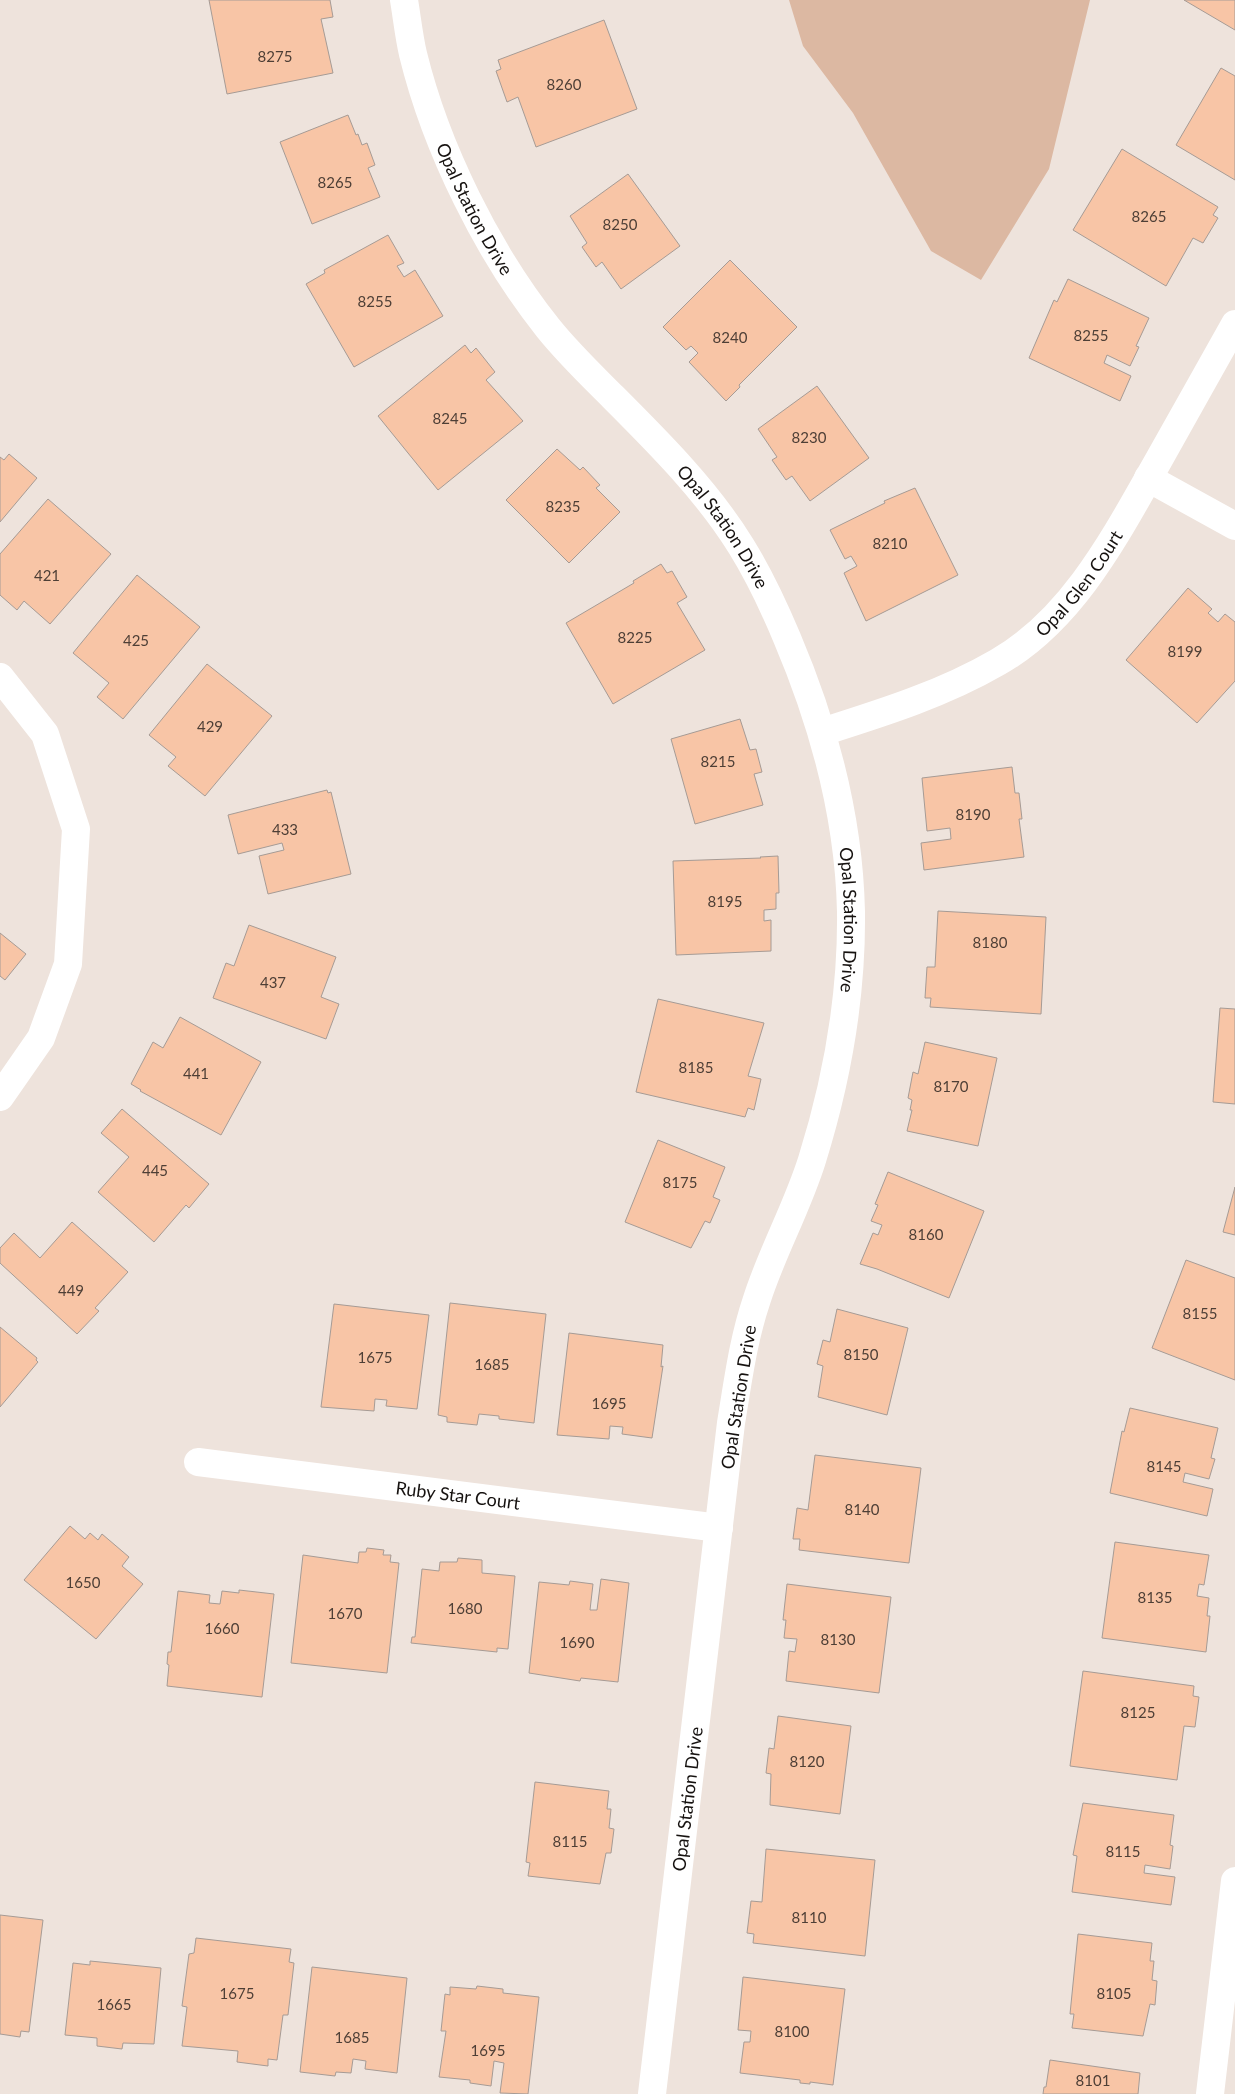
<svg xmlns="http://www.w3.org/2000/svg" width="1235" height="2094" font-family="Lato,sans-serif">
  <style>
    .green { fill: #dcb8a2 }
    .building { fill: #f8c5a6; stroke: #a69b95 }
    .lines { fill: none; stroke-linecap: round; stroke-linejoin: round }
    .minor { stroke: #fff; stroke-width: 28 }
    .labels { text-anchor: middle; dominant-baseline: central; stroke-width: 4; stroke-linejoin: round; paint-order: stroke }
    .number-label { font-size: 15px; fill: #4e3f36 }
    .street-label { font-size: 18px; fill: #161210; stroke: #fff }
  </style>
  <rect width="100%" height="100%" fill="#eee3dc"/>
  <!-- green -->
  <polygon class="green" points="789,0 1090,0 1049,169 981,280 931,251 853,113 803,46"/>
  <!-- building -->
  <g class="building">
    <polygon points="209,0 330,0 333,17 321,19 333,73 227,94"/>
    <polygon points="1184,0 1235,0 1235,30"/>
    <polygon points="604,20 637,109 536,147 518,97 507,102 496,71 501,69 498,60"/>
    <polygon points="1221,68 1235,76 1235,180 1176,145"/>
    <polygon points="348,115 356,135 358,134 362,145 367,143 375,165 368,168 380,197 312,224 280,142"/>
    <polygon points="1122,149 1218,207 1213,215 1218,218 1203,243 1193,238 1166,286 1073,230"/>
    <polygon points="628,174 680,246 621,289 602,262 596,267 582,247 587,243 570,216"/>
    <polygon points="388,235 404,263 397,266 404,277 415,270 443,316 354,367 306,284 325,273 324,270"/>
    <polygon points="730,260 797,327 739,385 740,387 726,401 689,362 698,353 691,346 686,350 663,327"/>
    <polygon points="1068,279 1149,318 1136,346 1139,347 1130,366 1107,355 1104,363 1131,376 1120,401 1029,358 1054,300 1057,302"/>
    <polygon points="465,345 471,353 476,348 495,372 486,380 523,421 438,490 378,416"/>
    <polygon points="817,386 869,458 810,501 792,476 786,480 772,460 777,457 758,429"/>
    <polygon points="557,449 580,470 583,467 600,485 596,488 620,512 569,563 506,500"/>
    <polygon points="9,454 37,478 0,522 0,457 4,460"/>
    <polygon points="915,488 958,575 866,621 844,573 857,566 851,556 845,559 830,530 885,503 884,501"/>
    <polygon points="48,499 111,554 50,624 24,601 17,610 0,595 0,554"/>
    <polygon points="661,564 667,573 672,571 687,597 677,603 705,650 613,704 566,623 634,583 633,581"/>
    <polygon points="137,575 200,627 123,719 97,697 109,683 73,653"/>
    <polygon points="1188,588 1212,609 1208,613 1218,622 1225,614 1235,622 1235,681 1197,723 1126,660"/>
    <polygon points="207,664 272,716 205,796 168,766 176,757 149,735"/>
    <polygon points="740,719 750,750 756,749 762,772 754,774 763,805 695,824 671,739"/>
    <polygon points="1012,767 1015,793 1019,793 1022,819 1019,819 1024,857 924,870 921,843 951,839 950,828 927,831 922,778"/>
    <polygon points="327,790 328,793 331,792 351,874 268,894 259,856 284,850 282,843 238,854 228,815"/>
    <polygon points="778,856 779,893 776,893 776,909 764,910 764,921 771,920 771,951 676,955 673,861 761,858 760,857"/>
    <polygon points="938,911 1046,917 1041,1014 930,1007 931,998 925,998 927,967 935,967"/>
    <polygon points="249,925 336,957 321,997 339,1004 326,1039 213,998 226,963 234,966"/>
    <polygon points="0,933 26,954 5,980 0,976"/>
    <polygon points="658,999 764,1023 748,1076 761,1079 754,1110 748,1108 745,1117 636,1092"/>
    <polygon points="1220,1008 1235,1009 1235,1104 1213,1102"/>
    <polygon points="180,1017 261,1062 221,1135 140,1091 141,1090 131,1084 153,1042 163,1048"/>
    <polygon points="925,1042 997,1058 978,1146 907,1131 912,1110 910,1110 912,1100 908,1098 913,1072 918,1074"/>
    <polygon points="122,1109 209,1184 189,1208 186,1205 154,1242 98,1192 129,1157 101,1133"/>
    <polygon points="658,1140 725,1167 713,1197 720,1200 710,1223 705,1221 691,1248 625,1222"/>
    <polygon points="888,1172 984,1211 949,1298 877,1269 860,1264 873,1233 878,1235 882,1225 871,1221 878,1205 875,1204"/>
    <polygon points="1235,1187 1235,1235 1223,1232"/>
    <polygon points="72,1222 128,1272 95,1308 99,1311 77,1334 0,1263 0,1248 14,1233 40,1258"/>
    <polygon points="1186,1260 1235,1278 1235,1380 1152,1348"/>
    <polygon points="450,1303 546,1314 534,1423 499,1419 499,1416 479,1414 477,1425 447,1422 447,1417 438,1415"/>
    <polygon points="334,1304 429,1315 417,1409 386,1406 387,1400 375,1399 374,1411 321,1407"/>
    <polygon points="837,1309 908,1328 887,1415 818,1397 823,1366 817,1364 823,1340 830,1342"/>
    <polygon points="0,1327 37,1358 36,1360 38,1362 0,1407"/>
    <polygon points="569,1333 663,1345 661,1367 663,1366 652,1438 622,1434 623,1427 610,1426 609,1439 557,1435"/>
    <polygon points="1130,1408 1218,1428 1211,1458 1215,1459 1209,1479 1185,1473 1183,1482 1213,1489 1207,1516 1110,1493 1122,1431 1124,1432"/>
    <polygon points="815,1455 921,1468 909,1563 799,1550 800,1539 793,1539 797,1508 808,1510"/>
    <polygon points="70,1526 85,1539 90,1533 98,1540 102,1534 129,1557 122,1566 143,1584 96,1639 24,1580"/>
    <polygon points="1115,1542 1209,1555 1204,1585 1199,1584 1197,1596 1209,1598 1207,1616 1210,1616 1206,1652 1102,1638"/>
    <polygon points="367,1548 384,1550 383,1555 391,1555 390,1562 399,1563 387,1673 291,1663 303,1555 358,1563 359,1552 366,1552"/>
    <polygon points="458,1558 482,1560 482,1573 515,1576 508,1649 497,1648 497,1652 411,1643 412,1637 415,1637 422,1569 439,1571 440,1562 457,1562"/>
    <polygon points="601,1579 629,1583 618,1682 581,1678 580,1681 529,1673 539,1582 569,1585 570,1581 593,1584 590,1610 597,1610"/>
    <polygon points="787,1584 891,1597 879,1693 786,1681 789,1651 795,1652 797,1639 784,1638 786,1620 783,1620"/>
    <polygon points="239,1590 274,1594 262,1697 167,1686 169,1665 167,1664 168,1652 171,1652 178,1591 210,1595 209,1603 220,1604 222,1591 239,1593"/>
    <polygon points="1083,1671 1194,1686 1193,1696 1199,1697 1195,1727 1184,1726 1177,1780 1070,1766"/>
    <polygon points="778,1716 851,1726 840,1814 770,1805 771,1774 766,1773 769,1748 774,1749"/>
    <polygon points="535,1782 609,1791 607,1809 611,1809 609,1828 614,1829 611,1853 606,1853 600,1884 528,1876 530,1863 526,1862"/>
    <polygon points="1083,1803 1174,1815 1170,1845 1173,1846 1170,1869 1145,1865 1144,1873 1175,1877 1171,1905 1072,1892 1077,1856 1073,1855"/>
    <polygon points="766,1849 875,1860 865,1956 753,1943 754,1934 747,1933 751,1901 762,1902"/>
    <polygon points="0,1915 43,1920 29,2032 21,2031 20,2037 0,2034"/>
    <polygon points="1078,1934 1152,1943 1150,1961 1154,1961 1152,1980 1157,1981 1155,2005 1150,2004 1143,2036 1072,2028 1074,2014 1070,2014"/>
    <polygon points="196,1938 291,1949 289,1962 294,1963 288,2015 283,2015 277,2060 268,2059 268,2066 237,2062 238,2051 182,2046 187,2007 182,2006 189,1954 194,1953"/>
    <polygon points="90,1961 161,1968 154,2044 123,2043 122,2049 97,2046 97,2038 65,2035 73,1963 90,1965"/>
    <polygon points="312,1967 407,1978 397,2073 365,2069 366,2061 353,2059 351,2073 336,2072 335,2076 300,2072"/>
    <polygon points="743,1977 845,1989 833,2085 810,2082 810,2084 800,2083 800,2080 740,2073 744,2042 750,2042 751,2031 738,2030"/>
    <polygon points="477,1986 503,1989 503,1993 539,1997 528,2094 500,2093 504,2063 494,2061 491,2086 470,2083 470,2080 439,2077 446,2031 441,2031 445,1994 450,1995 450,1987 476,1989"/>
    <polygon points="1050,2060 1140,2073 1138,2094 1043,2094 1044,2087 1046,2087"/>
  </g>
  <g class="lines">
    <!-- minor -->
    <g class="minor">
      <path id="s1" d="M 404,0 C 407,18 409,37 413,54 C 436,148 488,253 548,328 C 568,353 591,375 613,397 C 659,443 707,491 741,546 C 759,575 774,607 787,638 C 824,725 849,817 851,912 C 852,997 837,1080 812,1160 C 797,1208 772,1252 757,1299 C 743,1340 738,1381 731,1423 L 652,2094"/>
      <polyline points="1148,478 1235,526"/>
      <polyline points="0,677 45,734 76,829 68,964 41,1038 0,1097"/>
      <path id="s2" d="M 822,732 C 882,713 943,694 998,662 C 1073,619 1116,535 1157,463 C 1183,417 1209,370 1235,324"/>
      <path id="s3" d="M 198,1462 L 719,1528"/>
      <polyline points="1210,2094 1235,1881"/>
    </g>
  </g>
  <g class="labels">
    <!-- number labels -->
    <g class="number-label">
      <text x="275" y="56">8275</text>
      <text x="564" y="84">8260</text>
      <text x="335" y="182">8265</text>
      <text x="1149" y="216">8265</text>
      <text x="620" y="224">8250</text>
      <text x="375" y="301">8255</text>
      <text x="1091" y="335">8255</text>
      <text x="730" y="337">8240</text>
      <text x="450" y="418">8245</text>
      <text x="809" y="437">8230</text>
      <text x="563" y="506">8235</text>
      <text x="890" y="543">8210</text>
      <text x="47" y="575">421</text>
      <text x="635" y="637">8225</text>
      <text x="136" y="640">425</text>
      <text x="1185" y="651">8199</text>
      <text x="210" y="726">429</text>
      <text x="718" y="761">8215</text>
      <text x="973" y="814">8190</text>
      <text x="285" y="829">433</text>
      <text x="725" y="901">8195</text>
      <text x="990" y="942">8180</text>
      <text x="273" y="982">437</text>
      <text x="696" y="1067">8185</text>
      <text x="196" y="1073">441</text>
      <text x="951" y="1086">8170</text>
      <text x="155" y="1170">445</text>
      <text x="680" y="1182">8175</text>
      <text x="926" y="1234">8160</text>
      <text x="71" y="1290">449</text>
      <text x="1200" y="1313">8155</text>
      <text x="861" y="1354">8150</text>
      <text x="375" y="1357">1675</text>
      <text x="492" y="1364">1685</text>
      <text x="609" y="1403">1695</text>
      <text x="1164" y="1466">8145</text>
      <text x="862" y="1509">8140</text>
      <text x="83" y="1582">1650</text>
      <text x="1155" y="1597">8135</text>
      <text x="465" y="1608">1680</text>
      <text x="345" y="1613">1670</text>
      <text x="222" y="1628">1660</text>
      <text x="838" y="1639">8130</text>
      <text x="577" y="1642">1690</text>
      <text x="1138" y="1712">8125</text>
      <text x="807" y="1761">8120</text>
      <text x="570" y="1841">8115</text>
      <text x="1123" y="1851">8115</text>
      <text x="809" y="1917">8110</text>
      <text x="237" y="1993">1675</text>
      <text x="1114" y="1993">8105</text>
      <text x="114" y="2004">1665</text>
      <text x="792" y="2031">8100</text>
      <text x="352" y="2037">1685</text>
      <text x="488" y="2050">1695</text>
      <text x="1093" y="2080">8101</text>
    </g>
    <!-- street labels -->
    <g class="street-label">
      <text stroke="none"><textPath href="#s1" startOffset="222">Opal Station Drive</textPath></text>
      <text stroke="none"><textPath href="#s1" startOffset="628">Opal Station Drive</textPath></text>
      <text stroke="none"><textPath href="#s2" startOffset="304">Opal Glen Court</textPath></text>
      <text stroke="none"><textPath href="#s1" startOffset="1048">Opal Station Drive</textPath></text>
      <text transform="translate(738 1397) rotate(-81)">Opal Station Drive</text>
      <text stroke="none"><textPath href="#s3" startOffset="262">Ruby Star Court</textPath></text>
      <text transform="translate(687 1799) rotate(-83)">Opal Station Drive</text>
    </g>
  </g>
</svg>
